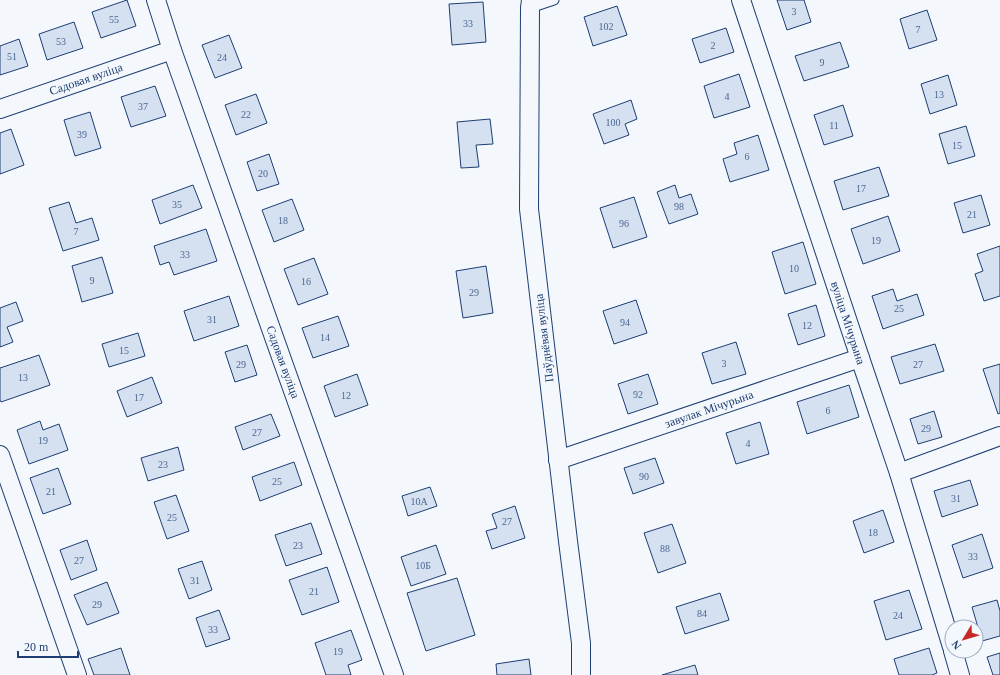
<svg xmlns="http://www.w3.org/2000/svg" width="1000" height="675" font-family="'Times New Roman',serif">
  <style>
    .building { fill: #d5e0f0; stroke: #1d3f73 }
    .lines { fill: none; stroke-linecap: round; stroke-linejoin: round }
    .service-casing { stroke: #1d3f73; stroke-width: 11 }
    .minor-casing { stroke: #1d3f73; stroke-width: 20 }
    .service { stroke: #f4f7fb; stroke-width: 9 }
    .minor { stroke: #f4f7fb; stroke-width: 18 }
    .labels { text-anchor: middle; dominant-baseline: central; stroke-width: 3; stroke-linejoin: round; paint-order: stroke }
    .number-label { font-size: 10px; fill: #4b6792 }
    .street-label { font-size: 12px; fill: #1d3f73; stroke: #f4f7fb }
  </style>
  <rect width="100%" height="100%" fill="#f4f7fb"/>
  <!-- building -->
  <g class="building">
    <polygon points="127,0 136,26 101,38 92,12"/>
    <polygon points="777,0 804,0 811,22 787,30"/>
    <polygon points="483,2 486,42 452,45 449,4"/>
    <polygon points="617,6 627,35 593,46 584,17"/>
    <polygon points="927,10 937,40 909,49 900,19"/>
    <polygon points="74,22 83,48 47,60 39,34"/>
    <polygon points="726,28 734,52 700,63 692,39"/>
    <polygon points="229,35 242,68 215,78 202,45"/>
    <polygon points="19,39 28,66 0,75 0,46"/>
    <polygon points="840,42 849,67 804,81 795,56"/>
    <polygon points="739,74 750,107 714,118 704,86"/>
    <polygon points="948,75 957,105 930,114 921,84"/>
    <polygon points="155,86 166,116 131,127 121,97"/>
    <polygon points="256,94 267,123 236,135 225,105"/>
    <polygon points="631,100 637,119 625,124 629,135 604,144 593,114"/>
    <polygon points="843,105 853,136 824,145 814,115"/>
    <polygon points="90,112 101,148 75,156 64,120"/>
    <polygon points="490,119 493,144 476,145 479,167 461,168 457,122"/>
    <polygon points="966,126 975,156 948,164 939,134"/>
    <polygon points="11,129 24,165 0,174 0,133"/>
    <polygon points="758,135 769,170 730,182 723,159 737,154 734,143"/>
    <polygon points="269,154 279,184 257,191 247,162"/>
    <polygon points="879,167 889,196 843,210 834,181"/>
    <polygon points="193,185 202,208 160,224 152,200"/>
    <polygon points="675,185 679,198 691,194 698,214 669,224 657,192"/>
    <polygon points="981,195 990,225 963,233 954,203"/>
    <polygon points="634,197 647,237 613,248 600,208"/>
    <polygon points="292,199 304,230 274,242 262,210"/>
    <polygon points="69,202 76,223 92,218 99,240 63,251 49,208"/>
    <polygon points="888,216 900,251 863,264 851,229"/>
    <polygon points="206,229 217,261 174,275 169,262 160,265 154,246"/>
    <polygon points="803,242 816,284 785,294 772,252"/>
    <polygon points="1000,246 1000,296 984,301 975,274 983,271 977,254"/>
    <polygon points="102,257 113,293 82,302 72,266"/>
    <polygon points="314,258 328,294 298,305 284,269"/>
    <polygon points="486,266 493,313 463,318 456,271"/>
    <polygon points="893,289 897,301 917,294 924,315 883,329 872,296"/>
    <polygon points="229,296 239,326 194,341 184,311"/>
    <polygon points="636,300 647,333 614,344 603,311"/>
    <polygon points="16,302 23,321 7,327 13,342 0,347 0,308"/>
    <polygon points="816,305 825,336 798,345 788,314"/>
    <polygon points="338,316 349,346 313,358 302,328"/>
    <polygon points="138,333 145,356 109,367 102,344"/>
    <polygon points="736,342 746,374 712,384 702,353"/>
    <polygon points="935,344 944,371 900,384 891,357"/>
    <polygon points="247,345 257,375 235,382 225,352"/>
    <polygon points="39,355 50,385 1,402 0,400 0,368"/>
    <polygon points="1000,364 1000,413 998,414 983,369"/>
    <polygon points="357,374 368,405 335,417 324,386"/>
    <polygon points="648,374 658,404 628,414 618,384"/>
    <polygon points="152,377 162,403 127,417 117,391"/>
    <polygon points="849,385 859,417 807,434 797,402"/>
    <polygon points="934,411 942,437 918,444 910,419"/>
    <polygon points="271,414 280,436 243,450 235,427"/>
    <polygon points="40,421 43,430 59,424 68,450 29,464 17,430"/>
    <polygon points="760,422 769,454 736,464 726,433"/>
    <polygon points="178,447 184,470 148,481 141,458"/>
    <polygon points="655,458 664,483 633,494 624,468"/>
    <polygon points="294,462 302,485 260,501 252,477"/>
    <polygon points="58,468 71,504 43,514 30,478"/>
    <polygon points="970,480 978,505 942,517 934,491"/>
    <polygon points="430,487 437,506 408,516 402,496"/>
    <polygon points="176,495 189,531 167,539 154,502"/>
    <polygon points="515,506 525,538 492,549 486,531 497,528 492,514"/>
    <polygon points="883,510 894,542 864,553 853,521"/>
    <polygon points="311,523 322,554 286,566 275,535"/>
    <polygon points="672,524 686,563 658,573 644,533"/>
    <polygon points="982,534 993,568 963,578 952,545"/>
    <polygon points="87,540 97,570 71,580 60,550"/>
    <polygon points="436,545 446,574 411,586 401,557"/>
    <polygon points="202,561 212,590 189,599 178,569"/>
    <polygon points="327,567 339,602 302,615 289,580"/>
    <polygon points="457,578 475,635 426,651 407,593"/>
    <polygon points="107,582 119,613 87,625 74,595"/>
    <polygon points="909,590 922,629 886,640 874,601"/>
    <polygon points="720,593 729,620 685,634 676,607"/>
    <polygon points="997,600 1000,611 1000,636 982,641 972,607"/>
    <polygon points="219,610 230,639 206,647 196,618"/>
    <polygon points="351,630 362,660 348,665 351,675 326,675 315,643"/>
    <polygon points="121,648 130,675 94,675 88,659"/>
    <polygon points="929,648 937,673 932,675 899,675 894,659"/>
    <polygon points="1000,653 1000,675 993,675 987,657"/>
    <polygon points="529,659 531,675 497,675 496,664"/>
    <polygon points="695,665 698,675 662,675"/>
  </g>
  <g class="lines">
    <!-- service casing -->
    <g class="service-casing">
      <polyline id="service" points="530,8 554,0"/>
    </g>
    <!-- minor casing -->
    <g class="minor-casing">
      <g id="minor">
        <polyline points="156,0 172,50"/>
        <polyline points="531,0 530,8 529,209 568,541 581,643 581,675"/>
        <polyline points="741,0 860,358 899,473 952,647"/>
        <polyline points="0,109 172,50 394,675"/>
        <polyline points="0,455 77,675"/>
        <polyline points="558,460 860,358"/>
        <polyline points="899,473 1000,436"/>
        <polyline points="953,651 960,675"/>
      </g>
    </g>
    <!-- service -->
    <use href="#service" class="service"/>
    <!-- minor -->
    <use href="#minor" class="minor"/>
  </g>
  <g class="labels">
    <!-- number labels -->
    <g class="number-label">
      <text x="794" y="11">3</text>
      <text x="114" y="19">55</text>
      <text x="468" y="23">33</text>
      <text x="606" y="26">102</text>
      <text x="918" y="29">7</text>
      <text x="61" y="41">53</text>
      <text x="713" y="45">2</text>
      <text x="12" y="56">51</text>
      <text x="222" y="57">24</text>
      <text x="822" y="62">9</text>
      <text x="939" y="94">13</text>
      <text x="727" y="96">4</text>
      <text x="143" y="106">37</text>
      <text x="246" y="114">22</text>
      <text x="613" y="122">100</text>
      <text x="834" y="125">11</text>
      <text x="82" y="134">39</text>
      <text x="957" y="145">15</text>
      <text x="747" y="156">6</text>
      <text x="263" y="173">20</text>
      <text x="861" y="188">17</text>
      <text x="177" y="204">35</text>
      <text x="679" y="206">98</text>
      <text x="972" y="214">21</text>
      <text x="283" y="220">18</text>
      <text x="624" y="223">96</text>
      <text x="76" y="231">7</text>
      <text x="876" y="240">19</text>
      <text x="185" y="254">33</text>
      <text x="794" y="268">10</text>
      <text x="92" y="280">9</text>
      <text x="306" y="281">16</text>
      <text x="474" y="292">29</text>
      <text x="899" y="308">25</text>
      <text x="212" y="319">31</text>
      <text x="625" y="322">94</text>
      <text x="807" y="325">12</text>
      <text x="325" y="337">14</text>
      <text x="124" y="350">15</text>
      <text x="724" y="363">3</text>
      <text x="241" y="364">29</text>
      <text x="918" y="364">27</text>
      <text x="23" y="377">13</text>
      <text x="638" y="394">92</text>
      <text x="346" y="395">12</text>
      <text x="139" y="397">17</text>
      <text x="828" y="410">6</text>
      <text x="926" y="428">29</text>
      <text x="257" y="432">27</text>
      <text x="43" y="440">19</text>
      <text x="748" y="443">4</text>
      <text x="163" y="464">23</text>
      <text x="644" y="476">90</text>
      <text x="277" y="481">25</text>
      <text x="51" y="491">21</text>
      <text x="956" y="498">31</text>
      <text x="419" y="501">10А</text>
      <text x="172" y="517">25</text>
      <text x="507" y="521">27</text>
      <text x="873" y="532">18</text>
      <text x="298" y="545">23</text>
      <text x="665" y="548">88</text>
      <text x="973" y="556">33</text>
      <text x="79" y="560">27</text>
      <text x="423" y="565">10Б</text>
      <text x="195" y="580">31</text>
      <text x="314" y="591">21</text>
      <text x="97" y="604">29</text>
      <text x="702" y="613">84</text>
      <text x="898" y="615">24</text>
      <text x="213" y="629">33</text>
      <text x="338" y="651">19</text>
    </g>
    <!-- street labels -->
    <g class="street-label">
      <text transform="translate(86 79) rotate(-19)">Садовая вуліца</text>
      <text transform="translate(848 323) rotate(72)">вуліца Мічурына</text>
      <text transform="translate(544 338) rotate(-97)">Паўднёвая вуліца</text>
      <text transform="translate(283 362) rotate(70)">Садовая вуліца</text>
      <text transform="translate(709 409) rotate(-19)">завулак Мічурына</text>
    </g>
  </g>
  <!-- north arrow -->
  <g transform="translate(964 639) rotate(232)"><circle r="19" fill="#f4f7fb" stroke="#9eadc5"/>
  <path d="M0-3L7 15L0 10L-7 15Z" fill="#c62828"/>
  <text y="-6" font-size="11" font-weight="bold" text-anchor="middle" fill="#1d3f73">N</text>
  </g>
  <!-- scale -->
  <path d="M18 651v6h60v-6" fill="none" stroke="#1d3f73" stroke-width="2"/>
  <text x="24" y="651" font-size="12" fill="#1d3f73" stroke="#f4f7fb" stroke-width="3" paint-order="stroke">20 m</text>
</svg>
